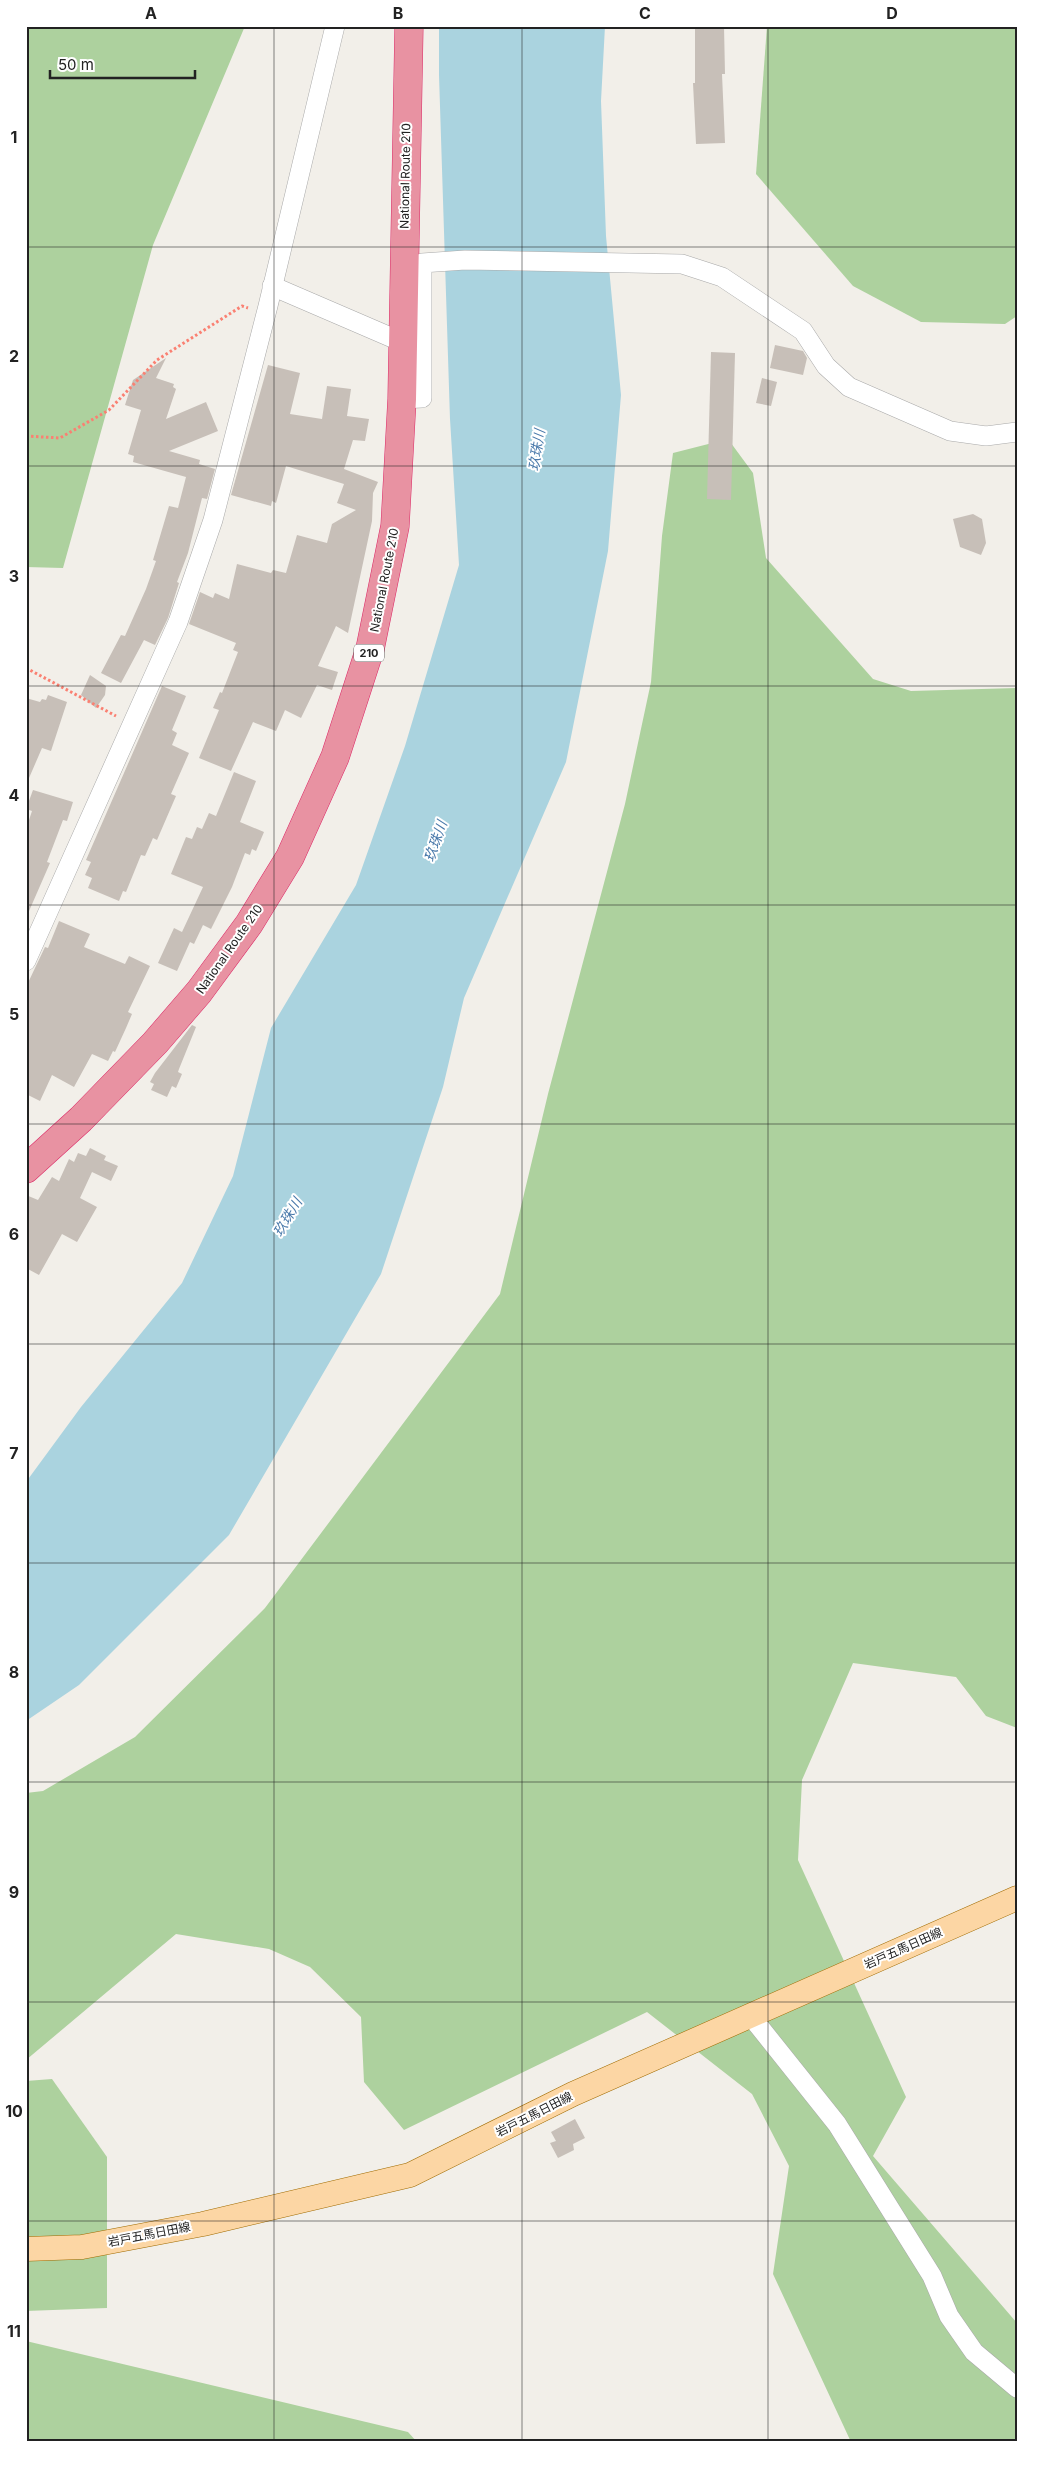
<svg xmlns="http://www.w3.org/2000/svg" width="1043" height="2468" font-family="Inter,'Noto Sans JP',sans-serif">
  <style>
    .forest { fill: #add19e }
    .water { fill: #aad3df }
    .building { fill: #c7bfb8 }
    .lines { fill: none; stroke-linecap: round; stroke-linejoin: round }
    .minor-casing { stroke: #a9a9a9; stroke-width: 20 }
    .major-casing { stroke: #a06b00; stroke-width: 25 }
    .highway-casing { stroke: #dc2a67; stroke-width: 29 }
    .path { stroke: #fa8072; stroke-width: 3; stroke-dasharray: 2.5 2.5; stroke-linecap: butt }
    .minor { stroke: #fff; stroke-width: 19 }
    .major { stroke: #fcd6a4; stroke-width: 24 }
    .highway { stroke: #e892a2; stroke-width: 28 }
    .grid { fill: none; stroke: #222; stroke-width: 1; stroke-opacity: 0.55 }
    .labels { text-anchor: middle; dominant-baseline: central; stroke-width: 4; stroke-linejoin: round; paint-order: stroke }
    .shield { fill: #fff; stroke: #646464; stroke-width: 1 }
    .shield-label { font-size: 11px; font-weight: bold; fill: #222 }
    .street-label { font-size: 12px; fill: #222; stroke: #fff }
    .water-label { font-size: 14px; font-style: italic; fill: #4a7aab; stroke: #fff }
    .neatline { fill: none; stroke: #222; stroke-width: 2 }
    .grid-label { font-size: 16px; text-anchor: middle; font-weight: bold; fill: #222 }
  </style>
  <rect width="100%" height="100%" fill="#f2efe9"/>
  <!-- forest -->
  <g class="forest">
    <polygon points="26,26 245,26 153,245 63,568 26,567"/>
    <polygon points="767,26 1017,26 1017,316 1005,324 921,322 853,286 756,174"/>
    <polygon points="728,439 753,473 766,558 873,679 911,691 1017,688 1017,1728 986,1716 956,1677 853,1663 802,1780 798,1860 906,2097 873,2156 1017,2323 1017,2442 851,2442 773,2274 789,2166 752,2094 647,2012 404,2130 364,2082 361,2017 310,1967 269,1949 176,1934 26,2060 26,1793 43,1791 135,1737 265,1608 500,1294 548,1094 625,804 651,682 662,536 673,453"/>
    <polygon points="52,2079 107,2157 107,2308 26,2311 26,2081"/>
    <polygon points="26,2341 408,2432 417,2442 26,2442"/>
  </g>
  <!-- water -->
  <polygon class="water" points="439,26 605,26 601,101 606,236 621,395 608,551 566,762 464,998 443,1087 381,1274 229,1535 79,1685 26,1721 26,1482 81,1407 182,1283 233,1176 271,1028 356,885 405,746 459,565 450,419 439,75"/>
  <!-- building -->
  <g class="building">
    <polygon points="695,26 724,26 725,74 722,74 725,143 696,144 693,83 695,83"/>
    <polygon points="775,345 803,351 807,358 803,375 770,368"/>
    <polygon points="711,352 735,353 731,500 707,499"/>
    <polygon points="166,358 156,378 174,384 173,387 176,389 166,419 206,402 218,431 169,451 200,460 199,464 215,469 207,499 202,498 188,553 177,582 179,583 168,618 155,645 144,640 121,683 101,673 121,635 125,636 146,589 156,561 153,560 169,506 178,508 186,477 133,462 134,456 128,454 141,410 125,405 133,380"/>
    <polygon points="268,365 300,373 290,414 322,419 327,386 351,389 347,416 369,419 365,441 353,440 344,469 378,482 373,493 372,521 348,633 336,626 318,666 338,672 332,690 317,685 301,718 285,710 276,731 253,722 231,771 199,758 219,710 213,708 220,692 222,693 238,652 233,650 236,643 189,624 200,592 213,598 215,593 229,599 237,564 271,573 273,570 286,573 297,535 327,543 332,524 356,510 337,503 344,484 286,466 276,503 272,501 271,506 231,495"/>
    <polygon points="762,378 777,382 771,406 756,403"/>
    <polygon points="973,514 982,519 986,543 981,555 960,547 953,519"/>
    <polygon points="90,675 106,686 105,695 96,708 81,695"/>
    <polygon points="162,686 186,696 172,730 177,733 172,745 189,753 171,794 176,796 157,840 153,838 145,856 141,855 126,892 123,891 119,901 88,888 92,878 85,875 91,862 86,860"/>
    <polygon points="48,695 67,702 51,751 42,748 26,785 26,698 40,702 42,699 46,700"/>
    <polygon points="234,772 256,781 240,822 264,832 256,851 252,849 250,855 245,853 232,887 211,929 203,925 194,944 190,942 177,971 158,963 174,928 182,932 203,887 171,874 186,837 192,839 197,827 202,829 209,813 216,816"/>
    <polygon points="33,790 73,802 67,821 63,820 47,862 50,863 26,918 26,829 32,811 26,809"/>
    <polygon points="59,921 90,934 84,947 125,964 129,956 150,966 128,1012 132,1014 126,1028 115,1052 113,1051 108,1061 92,1054 74,1087 52,1075 40,1101 26,1094 26,987 45,947 48,948"/>
    <polygon points="192,1025 196,1027 179,1069 178,1072 182,1074 176,1088 172,1086 167,1097 151,1090 154,1084 150,1082 155,1073"/>
    <polygon points="90,1148 106,1156 104,1160 118,1166 111,1181 92,1172 80,1198 97,1207 77,1242 62,1234 39,1275 26,1268 26,1195 38,1200 52,1177 59,1181 69,1159 74,1162 78,1153 86,1156"/>
    <polygon points="575,2119 585,2138 573,2144 574,2150 558,2158 550,2143 556,2141 551,2132"/>
  </g>
  <g class="lines">
    <!-- minor casing -->
    <g class="minor-casing">
      <g id="minor">
        <polyline points="272,286 402,342"/>
        <polyline points="402,399 422,398 422,263 465,260 682,264 722,277 803,331 826,366 849,387 950,431 986,436 1017,432"/>
        <polyline points="26,961 178,622 213,520 268,306 335,26"/>
        <polyline points="750,2015 837,2124 932,2276 949,2316 974,2352 1017,2388"/>
      </g>
    </g>
    <!-- major casing -->
    <g class="major-casing">
      <polyline id="major" points="26,2249 82,2247 203,2224 410,2175 573,2094 1017,1898"/>
    </g>
    <!-- highway casing -->
    <g class="highway-casing">
      <polyline id="highway" points="26,1169 81,1119 155,1043 199,992 249,924 290,857 335,757 370,649 395,526 402,399 409,26"/>
    </g>
    <!-- path -->
    <g class="path">
      <polyline points="26,436 60,438 109,410 157,360 242,306 248,308"/>
      <polyline points="26,668 116,716"/>
    </g>
    <!-- minor -->
    <use href="#minor" class="minor"/>
    <!-- major -->
    <use href="#major" class="major"/>
    <!-- highway -->
    <use href="#highway" class="highway"/>
  </g>
  <!-- grid -->
  <path class="grid" d="M 274,26 L 274,2442M 522,26 L 522,2442M 768,26 L 768,2442M 26,247 L 1017,247M 26,466 L 1017,466M 26,686 L 1017,686M 26,905 L 1017,905M 26,1124 L 1017,1124M 26,1344 L 1017,1344M 26,1563 L 1017,1563M 26,1782 L 1017,1782M 26,2002 L 1017,2002M 26,2221 L 1017,2221"/>
  <g class="labels">
    <!-- shield labels -->
    <rect class="shield" x="354" y="644.5" width="30" height="17" rx="4"/>
    <g class="shield-label">
      <text x="369" y="653">210</text>
    </g>
    <!-- street labels -->
    <g class="street-label">
      <text transform="translate(405 176) rotate(-89)">National Route 210</text>
      <text transform="translate(384 580) rotate(-79)">National Route 210</text>
      <text transform="translate(229 949) rotate(-55)">National Route 210</text>
      <text transform="translate(903 1948) rotate(-24)">岩戸五馬日田線</text>
      <text transform="translate(534 2114) rotate(-27)">岩戸五馬日田線</text>
      <text transform="translate(149 2234) rotate(-11)">岩戸五馬日田線</text>
    </g>
    <!-- water labels -->
    <g class="water-label">
      <text transform="translate(536 450) rotate(-81)">玖珠川</text>
      <text transform="translate(435 841) rotate(-71)">玖珠川</text>
      <text transform="translate(287 1217) rotate(-59)">玖珠川</text>
    </g>
  </g>
  <!-- border -->
  <rect width="1043" height="2468" fill="none" stroke="#ffffff" stroke-width="55"/>
  <!-- scale -->
  <path d="M50 70v8h145v-8" fill="none" stroke="#222222" stroke-width="2.5"/>
  <text x="58" y="70" font-size="15" fill="#222222" stroke="#ffffff" stroke-width="4" paint-order="stroke">50 m</text>
  <rect x="28" y="28" width="988" height="2412" class="neatline"/>
  <g class="grid-label">
    <text x="151" y="19">A</text>
    <text x="398" y="19">B</text>
    <text x="645" y="19">C</text>
    <text x="892" y="19">D</text>
    <text x="14" y="143">1</text>
    <text x="14" y="362">2</text>
    <text x="14" y="582">3</text>
    <text x="14" y="801">4</text>
    <text x="14" y="1020">5</text>
    <text x="14" y="1240">6</text>
    <text x="14" y="1459">7</text>
    <text x="14" y="1678">8</text>
    <text x="14" y="1898">9</text>
    <text x="14" y="2117">10</text>
    <text x="14" y="2337">11</text>
  </g>
</svg>
